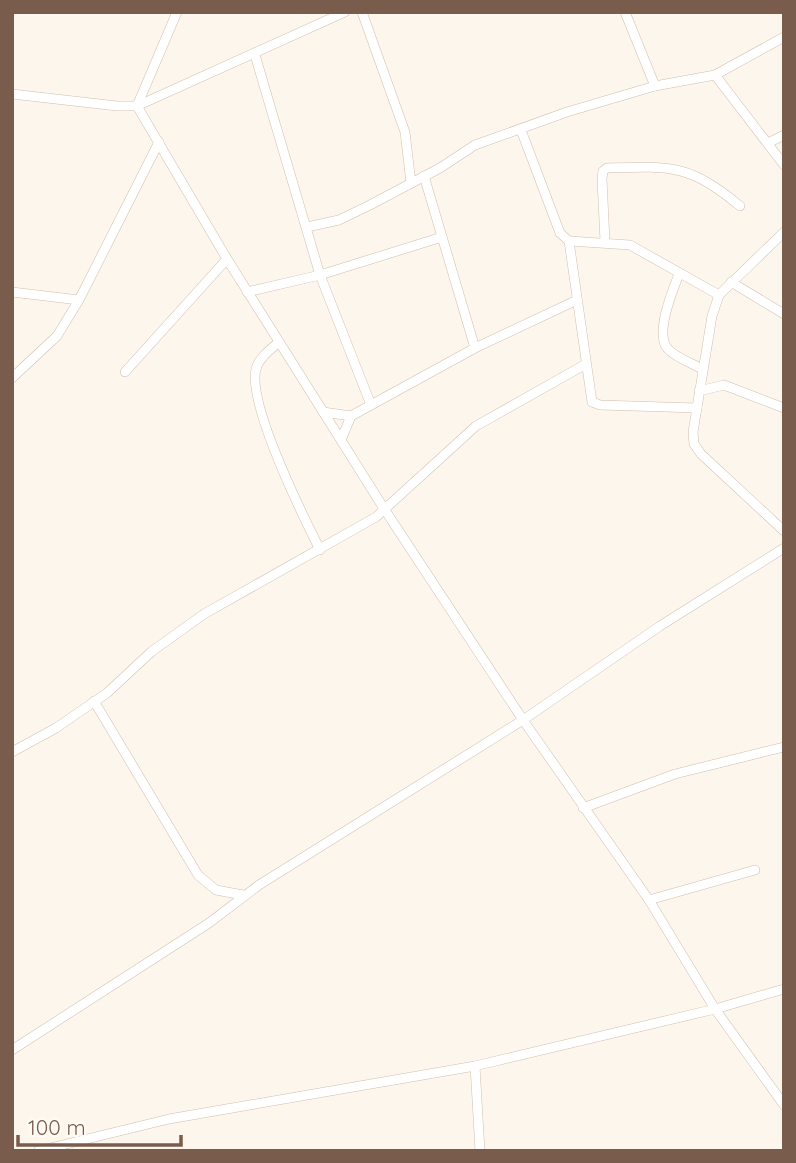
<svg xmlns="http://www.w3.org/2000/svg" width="796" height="1163" font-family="Quicksand,sans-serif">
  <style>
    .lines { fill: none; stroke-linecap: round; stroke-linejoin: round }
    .minor-casing { stroke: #d1beb0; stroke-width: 10 }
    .minor { stroke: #fff; stroke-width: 9 }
  </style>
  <rect width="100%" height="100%" fill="#fdf6ec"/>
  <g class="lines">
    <!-- minor casing -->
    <g class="minor-casing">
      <g id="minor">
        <polyline points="177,12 137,106 227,259 383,507 523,720 649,900 715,1009 784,1105"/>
        <polyline points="362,12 405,132 411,183"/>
        <polyline points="625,12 655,86"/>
        <polyline points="255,55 320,275 371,405"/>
        <polyline points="715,75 784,165"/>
        <polyline points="12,94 117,106 137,106 345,12"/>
        <polyline points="521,130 560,233 569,241 592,402 600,405 697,408"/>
        <polyline points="768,143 784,135"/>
        <polyline points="424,176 475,348"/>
        <polyline points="307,227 339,220 370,205 440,168 475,145 567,112 655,86 715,75 784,37"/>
        <polyline points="784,232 719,295 712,316 693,432 694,444 701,454 784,531"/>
        <polyline points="569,241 630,245 719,295"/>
        <path d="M 605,242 L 602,179 L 603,171 L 607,168 C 671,166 689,164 740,206"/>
        <path d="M 679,274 C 673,290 654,334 668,349 C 676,358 692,363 702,369"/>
        <polyline points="731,282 784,314"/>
        <polyline points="12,292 79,300"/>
        <polyline points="247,292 320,275 442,237"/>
        <path d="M 279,342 C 271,349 261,356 257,366 C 244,398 304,518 320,550"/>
        <polyline points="125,372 227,259"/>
        <polyline points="12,378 57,336 79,300 159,142"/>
        <polyline points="699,391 724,385 784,408"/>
        <polyline points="323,412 351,416 475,348 577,300"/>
        <polyline points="341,440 351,416"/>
        <polyline points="94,701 198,875 216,890 243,895"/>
        <polyline points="12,752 56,728 107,693 151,652 204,614 376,517 476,426 586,364"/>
        <polyline points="583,808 675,774 784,747"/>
        <polyline points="649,900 755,870"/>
        <polyline points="12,1050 209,923 259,885 523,720 660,626 784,548"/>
        <polyline points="475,1066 480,1151"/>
        <polyline points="38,1151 169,1119 475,1066 715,1009 784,989"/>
      </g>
    </g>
    <!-- minor -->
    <use href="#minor" class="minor"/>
  </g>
  <!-- border -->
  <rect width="796" height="1163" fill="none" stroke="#7a5c4d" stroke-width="28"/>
  <!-- scale -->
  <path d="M18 1135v10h163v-10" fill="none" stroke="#7a5c4d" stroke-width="3.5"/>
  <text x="28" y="1135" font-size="21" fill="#7a5c4d" stroke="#fffaf3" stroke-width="5" paint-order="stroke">100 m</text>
</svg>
